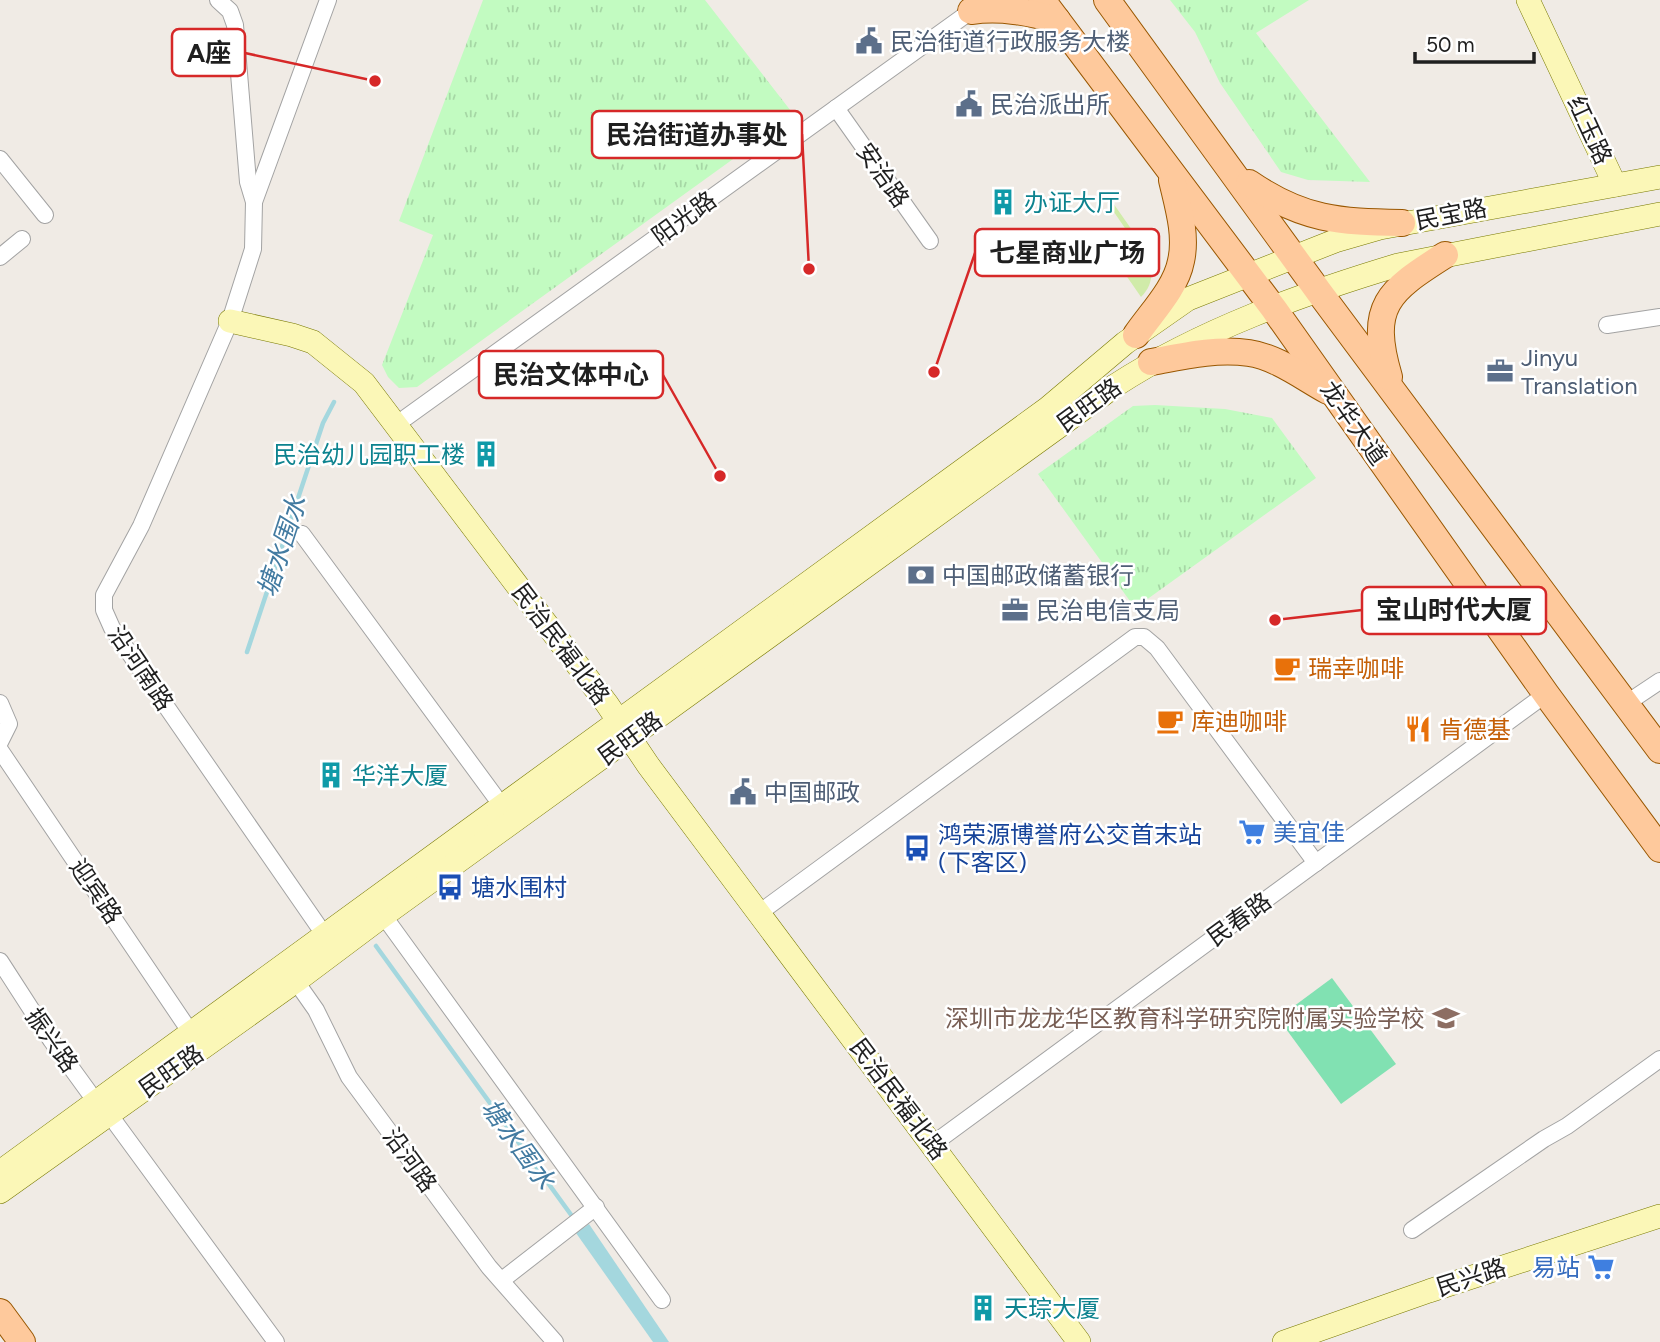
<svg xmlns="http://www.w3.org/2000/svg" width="1660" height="1342" font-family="Figtree,'Noto Sans SC',sans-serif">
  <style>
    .grass { fill: #d0eba9 }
    .park { fill: url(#park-tufts) }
    .pitch { fill: #81e1b2 }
    .water { fill: #a4d7de }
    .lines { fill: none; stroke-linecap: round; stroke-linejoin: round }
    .stream { stroke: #a4d7de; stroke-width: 4.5 }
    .street-casing { stroke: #a3a3a3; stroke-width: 18 }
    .secondary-casing { stroke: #787902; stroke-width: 24 }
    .primary-casing { stroke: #995700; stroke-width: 28 }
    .street { stroke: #fff; stroke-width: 16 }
    .secondary { stroke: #fbf7b7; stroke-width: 23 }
    .primary { stroke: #fec99c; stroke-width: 26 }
    .labels { text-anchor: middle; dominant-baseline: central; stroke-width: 5; stroke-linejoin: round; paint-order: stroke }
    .service-label { font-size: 24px; fill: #4e5e75; stroke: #fff; text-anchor: start }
    .street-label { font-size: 24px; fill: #1f1f1f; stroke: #fff }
    .culture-label { font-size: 24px; fill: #0d838f; stroke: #fff; text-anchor: start }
    .food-label { font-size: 24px; fill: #c56008; stroke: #fff; text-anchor: start }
    .shop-label { font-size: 24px; fill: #366cbe; stroke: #fff; text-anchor: start }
    .transit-label { font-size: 24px; fill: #164399; stroke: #fff; text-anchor: start }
    .education-label { font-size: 24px; fill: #785e54; stroke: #fff; text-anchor: end }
    .water-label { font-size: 26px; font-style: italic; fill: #437ba1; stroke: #fff }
    .leader { fill: none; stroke: #d62828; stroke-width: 2.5 }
    .callout-dot { fill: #d62828; stroke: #fff; stroke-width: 2.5 }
    .callout { fill: #fff; stroke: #d62828; stroke-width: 2.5 }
    .callout-label { font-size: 26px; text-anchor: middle; font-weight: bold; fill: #1f1f1f }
  </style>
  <defs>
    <pattern id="park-tufts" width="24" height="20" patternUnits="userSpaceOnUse" patternTransform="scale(1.75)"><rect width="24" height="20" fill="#c2fbc1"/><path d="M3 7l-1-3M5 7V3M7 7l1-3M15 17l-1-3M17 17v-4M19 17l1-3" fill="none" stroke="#a6d7a5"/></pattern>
  </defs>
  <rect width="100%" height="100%" fill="#f0ebe5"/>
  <!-- grass -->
  <path class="grass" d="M 1106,193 L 1146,250 C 1153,267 1155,283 1141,297 L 1121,268 L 1142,253 L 1103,196 Z"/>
  <!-- park -->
  <g class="park">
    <polygon points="483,0 705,0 794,115 417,387 399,388 388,377 382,365 433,235 399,221"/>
    <polygon points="1170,0 1309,0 1256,33 1370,182 1308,180 1281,172 1220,83 1195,32"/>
    <polygon points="1155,405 1225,409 1272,418 1316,478 1135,608 1038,474 1133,406"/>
  </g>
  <!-- pitch -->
  <polygon class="pitch" points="1332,978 1396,1064 1341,1104 1278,1018"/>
  <!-- water -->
  <polygon class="water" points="589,1224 669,1342 653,1342 576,1233"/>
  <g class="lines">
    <!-- stream -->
    <g class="stream">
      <polyline points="247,652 323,423 334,402"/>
      <polyline points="376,946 585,1234"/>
    </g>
    <!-- street casing -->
    <g class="street-casing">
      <g id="street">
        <polyline points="218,0 230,11 235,25 248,182 254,202"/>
        <polyline points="328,0 254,202 253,249 230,321 141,526 104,595 104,610 112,628 330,943"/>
        <polyline points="836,108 930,241"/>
        <polyline points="0,159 45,215"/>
        <polyline points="0,257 22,239"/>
        <polyline points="1607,325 1660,317"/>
        <polyline points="397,424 971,11"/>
        <polyline points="302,534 502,806"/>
        <polyline points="0,703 9,724 0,742"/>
        <polyline points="1627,703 1660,681"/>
        <polyline points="0,750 191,1033"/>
        <polyline points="378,908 662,1300"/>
        <polyline points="759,913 1135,637 1144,637 1157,648 1316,863"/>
        <polyline points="0,961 51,1040 96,1102 109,1114 276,1342"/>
        <polyline points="290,973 316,1010 349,1077 489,1267 555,1342"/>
        <polyline points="933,1144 1546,694"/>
        <polyline points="1412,1230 1544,1139 1567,1126 1660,1059"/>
        <polyline points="502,1280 596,1207"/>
      </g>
    </g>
    <!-- secondary casing -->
    <g class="secondary-casing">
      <g id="secondary">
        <polyline points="1528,0 1615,185"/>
        <polyline points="230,321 292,335 313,342 364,383 607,704 648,765 1079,1342"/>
        <polyline points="0,1172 1048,408 1125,343 1188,299 1335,241 1380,228 1660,177"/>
        <path d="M 0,1192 L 296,981 L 384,915 L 1116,385 C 1201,330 1302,294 1398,265 L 1660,214"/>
        <polyline points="1284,1342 1429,1291 1660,1216"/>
      </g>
    </g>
    <!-- primary casing -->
    <g class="primary-casing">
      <g id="primary">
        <polyline points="1042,0 1274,309 1546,694 1660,849"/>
        <polyline points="1107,0 1319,292 1660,750"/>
        <path d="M 971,11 C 1001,7 1028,12 1057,20"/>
        <path d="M 1249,183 C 1303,220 1339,222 1402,223"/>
        <path d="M 1136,335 C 1151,313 1176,288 1181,261 C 1187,235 1178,206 1172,180"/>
        <path d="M 1151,362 C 1183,356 1217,348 1249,353 C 1277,357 1304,378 1328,391"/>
        <path d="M 1389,377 C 1368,306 1388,291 1445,255"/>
        <polyline points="0,1312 22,1342"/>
      </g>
    </g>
    <!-- street -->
    <use href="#street" class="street"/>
    <!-- secondary -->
    <use href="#secondary" class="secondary"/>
    <!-- primary -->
    <use href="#primary" class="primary"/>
  </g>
  <!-- icons -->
  <defs>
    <g id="civic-bare" transform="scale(2.1)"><path d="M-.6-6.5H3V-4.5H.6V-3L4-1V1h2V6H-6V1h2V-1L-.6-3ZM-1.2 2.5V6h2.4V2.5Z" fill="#5c6f8a" stroke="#fff" stroke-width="2.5" paint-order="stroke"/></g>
    <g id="building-bare" transform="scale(2.1)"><path d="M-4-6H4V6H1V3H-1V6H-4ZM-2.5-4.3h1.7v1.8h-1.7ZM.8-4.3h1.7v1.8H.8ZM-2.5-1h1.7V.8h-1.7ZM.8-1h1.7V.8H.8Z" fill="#0f9aa8" stroke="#fff" stroke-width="2.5" paint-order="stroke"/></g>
    <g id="office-bare" transform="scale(2.1)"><path d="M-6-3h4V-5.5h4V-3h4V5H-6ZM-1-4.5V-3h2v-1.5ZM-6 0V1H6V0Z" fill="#5c6f8a" stroke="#fff" stroke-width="2.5" paint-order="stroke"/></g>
    <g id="bank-bare" transform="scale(2.1)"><path d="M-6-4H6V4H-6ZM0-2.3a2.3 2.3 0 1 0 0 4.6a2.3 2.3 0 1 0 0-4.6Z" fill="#5c6f8a" stroke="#fff" stroke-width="2.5" paint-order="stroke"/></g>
    <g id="cafe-bare" transform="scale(2.1)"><path d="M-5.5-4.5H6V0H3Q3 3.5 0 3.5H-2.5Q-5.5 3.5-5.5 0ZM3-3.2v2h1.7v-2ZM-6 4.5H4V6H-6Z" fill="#e8710a" stroke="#fff" stroke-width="2.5" paint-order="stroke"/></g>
    <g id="restaurant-bare" transform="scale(2.1)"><path d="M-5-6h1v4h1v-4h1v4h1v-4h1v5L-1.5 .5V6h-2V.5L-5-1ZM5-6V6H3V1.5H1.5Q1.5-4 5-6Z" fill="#e8710a" stroke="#fff" stroke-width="2.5" paint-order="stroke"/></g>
    <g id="supermarket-bare" transform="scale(2.1)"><path d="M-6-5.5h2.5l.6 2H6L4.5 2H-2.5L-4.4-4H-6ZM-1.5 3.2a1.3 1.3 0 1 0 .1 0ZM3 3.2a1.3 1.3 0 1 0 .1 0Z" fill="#3f7fe0" stroke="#fff" stroke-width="2.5" paint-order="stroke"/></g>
    <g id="bus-bare" transform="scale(2.1)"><path d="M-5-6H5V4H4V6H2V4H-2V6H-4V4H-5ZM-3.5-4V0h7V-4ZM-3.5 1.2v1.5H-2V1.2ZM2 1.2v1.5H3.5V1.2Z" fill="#1a4fb4" stroke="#fff" stroke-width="2.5" paint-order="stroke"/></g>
    <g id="school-bare" transform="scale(2.1)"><path d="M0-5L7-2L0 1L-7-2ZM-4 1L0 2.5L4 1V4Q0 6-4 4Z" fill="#8d6e63" stroke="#fff" stroke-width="2.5" paint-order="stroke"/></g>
  </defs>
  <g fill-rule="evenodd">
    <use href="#civic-bare" x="869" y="41"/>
    <use href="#civic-bare" x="969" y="104"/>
    <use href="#building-bare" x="1003" y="202"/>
    <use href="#office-bare" x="1500" y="371"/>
    <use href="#building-bare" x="486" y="454"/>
    <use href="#bank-bare" x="921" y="575"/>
    <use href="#office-bare" x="1015" y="610"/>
    <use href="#cafe-bare" x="1287" y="668"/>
    <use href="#cafe-bare" x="1170" y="721"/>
    <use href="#restaurant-bare" x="1418" y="729"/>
    <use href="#building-bare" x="331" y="775"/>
    <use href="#civic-bare" x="743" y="792"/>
    <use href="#supermarket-bare" x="1252" y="832"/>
    <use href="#bus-bare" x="917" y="848"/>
    <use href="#bus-bare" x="450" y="887"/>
    <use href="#school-bare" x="1446" y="1018"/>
    <use href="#supermarket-bare" x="1601" y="1267"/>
    <use href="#building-bare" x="983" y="1308"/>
  </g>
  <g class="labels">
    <!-- service labels -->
    <g class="service-label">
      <text x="890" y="41">民治街道行政服务大楼</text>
      <text x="990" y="104">民治派出所</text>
      <text x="1521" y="357">Jinyu<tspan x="1521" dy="28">Translation</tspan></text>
      <text x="942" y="575">中国邮政储蓄银行</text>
      <text x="1036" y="610">民治电信支局</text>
      <text x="764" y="792">中国邮政</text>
    </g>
    <!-- street labels -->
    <g class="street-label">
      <text transform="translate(1590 130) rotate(65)">红玉路</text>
      <text transform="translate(883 175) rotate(55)">安治路</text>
      <text transform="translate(1451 214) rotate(-11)">民宝路</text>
      <text transform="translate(684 218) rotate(-36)">阳光路</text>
      <text transform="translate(1089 405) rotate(-36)">民旺路</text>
      <text transform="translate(1354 423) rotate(55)">龙华大道</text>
      <text transform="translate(561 644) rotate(53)">民治民福北路</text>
      <text transform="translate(141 668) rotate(56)">沿河南路</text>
      <text transform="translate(630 738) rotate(-36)">民旺路</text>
      <text transform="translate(96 891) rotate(56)">迎宾路</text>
      <text transform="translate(1239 919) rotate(-36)">民春路</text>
      <text transform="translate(52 1040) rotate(55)">振兴路</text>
      <text transform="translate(171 1071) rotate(-35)">民旺路</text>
      <text transform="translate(899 1099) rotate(53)">民治民福北路</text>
      <text transform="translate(410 1160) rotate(54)">沿河路</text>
      <text transform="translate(1471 1277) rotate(-18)">民兴路</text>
    </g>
    <!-- culture labels -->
    <g class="culture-label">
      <text x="1024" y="202">办证大厅</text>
      <text x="465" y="454" text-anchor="end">民治幼儿园职工楼</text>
      <text x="352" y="775">华洋大厦</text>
      <text x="1004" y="1308">天琮大厦</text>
    </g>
    <!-- food labels -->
    <g class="food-label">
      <text x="1308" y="668">瑞幸咖啡</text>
      <text x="1191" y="721">库迪咖啡</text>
      <text x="1439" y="729">肯德基</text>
    </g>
    <!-- shop labels -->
    <g class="shop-label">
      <text x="1273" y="832">美宜佳</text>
      <text x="1580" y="1267" text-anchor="end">易站</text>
    </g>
    <!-- transit labels -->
    <g class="transit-label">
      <text x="938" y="834">鸿荣源博誉府公交首末站<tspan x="938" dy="28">(下客区)</tspan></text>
      <text x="471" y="887">塘水围村</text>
    </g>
    <!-- education labels -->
    <g class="education-label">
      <text x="1425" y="1018">深圳市龙龙华区教育科学研究院附属实验学校</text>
    </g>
    <!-- water labels -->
    <g class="water-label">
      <text transform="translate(282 546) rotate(-72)">塘水围水</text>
      <text transform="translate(518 1144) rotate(54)">塘水围水</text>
    </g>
  </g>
  <!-- callouts -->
  <path class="leader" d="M375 81L245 53M809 269L802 134M934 372L975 253M720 476L663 375M1275 620L1362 610"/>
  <g class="callout-dot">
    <circle cx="375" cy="81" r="7"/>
    <circle cx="809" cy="269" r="7"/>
    <circle cx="934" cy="372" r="7"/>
    <circle cx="720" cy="476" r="7"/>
    <circle cx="1275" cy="620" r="7"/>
  </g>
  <g class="callout">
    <rect x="172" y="29" width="73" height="47" rx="7"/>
    <rect x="592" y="111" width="210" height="47" rx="7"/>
    <rect x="975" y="229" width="184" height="47" rx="7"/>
    <rect x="479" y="351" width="184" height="47" rx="7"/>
    <rect x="1362" y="587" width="184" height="47" rx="7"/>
  </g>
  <g class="callout-label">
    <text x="209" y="62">A座</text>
    <text x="697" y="144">民治街道办事处</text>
    <text x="1067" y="262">七星商业广场</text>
    <text x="571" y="384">民治文体中心</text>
    <text x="1454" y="619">宝山时代大厦</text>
  </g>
  <!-- scale -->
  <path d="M1415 52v10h119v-10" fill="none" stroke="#1f1f1f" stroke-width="3.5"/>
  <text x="1426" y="52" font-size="21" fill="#1f1f1f" stroke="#ffffff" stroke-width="5" paint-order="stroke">50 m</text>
</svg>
